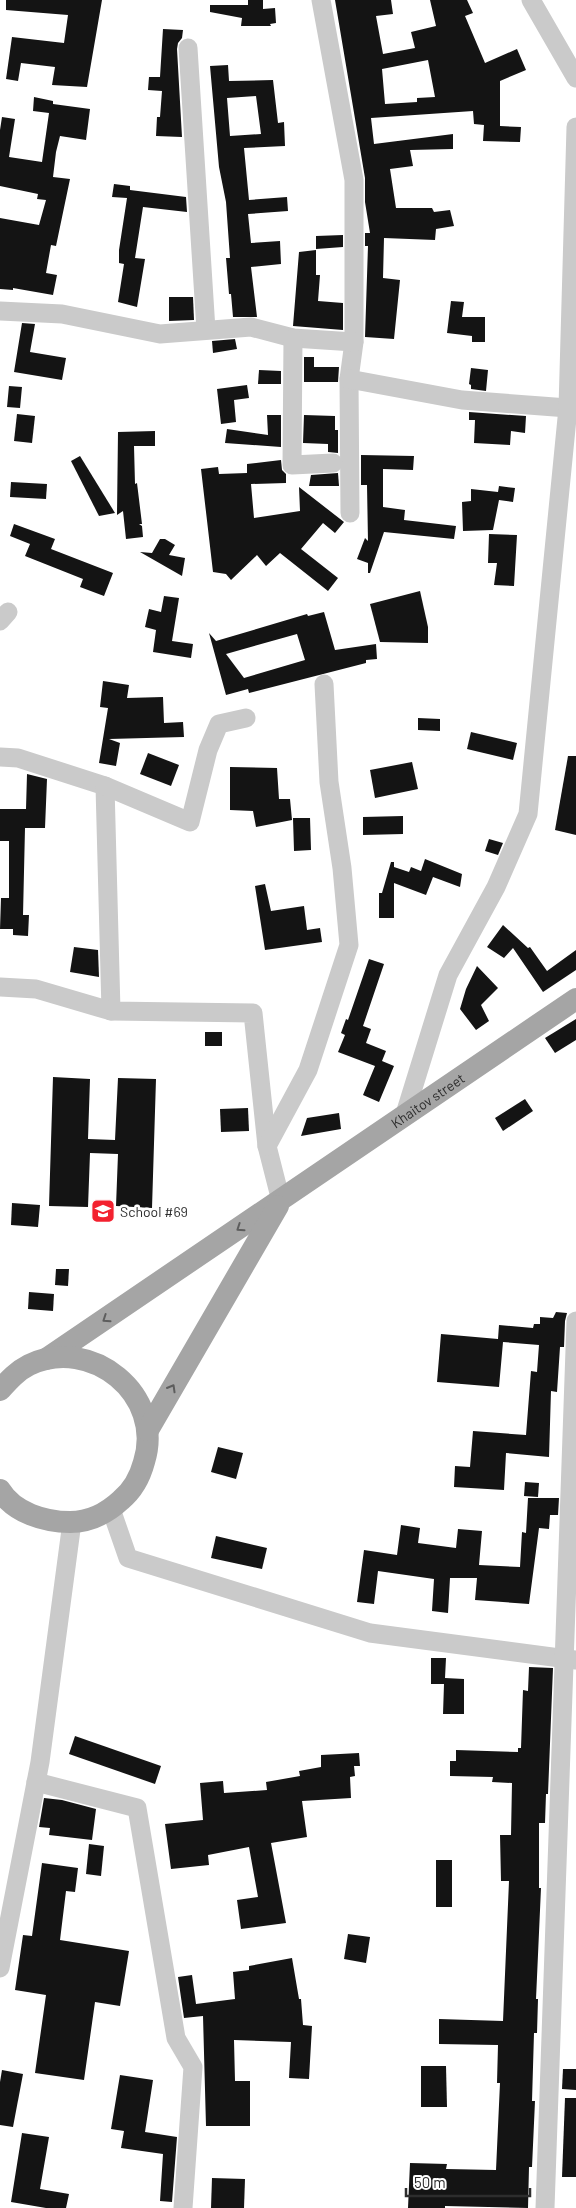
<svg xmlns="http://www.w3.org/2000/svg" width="576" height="2208" font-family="Barlow,sans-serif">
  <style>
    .building { fill: #141414; fill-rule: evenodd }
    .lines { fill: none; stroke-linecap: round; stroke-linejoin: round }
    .minor { stroke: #cacaca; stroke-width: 19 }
    .major { stroke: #a5a5a5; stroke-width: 22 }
    .oneway { stroke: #5d5d5d }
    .labels { text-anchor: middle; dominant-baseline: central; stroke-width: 5; stroke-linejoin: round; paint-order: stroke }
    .street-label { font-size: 14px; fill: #2d2d2d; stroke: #fff }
    .poi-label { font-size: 14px; fill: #2d2d2d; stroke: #fff; text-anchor: start }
  </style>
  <rect width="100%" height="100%" fill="#fff"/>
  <!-- building -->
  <g class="building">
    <polygon points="6,0 102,0 87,87 52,85 55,67 21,63 18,81 6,79 12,37 64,43 68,15 6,10"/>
    <polygon points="248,0 263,0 263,9 275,8 276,23 270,24 271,26 241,26 242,18 210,12 210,5 248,5"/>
    <path d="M 335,0 L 391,0 L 393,14 L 376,16 L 383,54 L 415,48 L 411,32 L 436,26 L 430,0 L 467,0 L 473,13 L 465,16 L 485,63 L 517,49 L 526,70 L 500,81 L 500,126 L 521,127 L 520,142 L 483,141 L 484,125 L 474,124 L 473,111 L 371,118 L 374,144 L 453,134 L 453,149 L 410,150 L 413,166 L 390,169 L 396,208 L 432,208 L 434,212 L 450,210 L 454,226 L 436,229 L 435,240 L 384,238 L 383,278 L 400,280 L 394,339 L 365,337 L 368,246 L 365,246 L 365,233 L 370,233 L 365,202 L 365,178 ZM 428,60 L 435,97 L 417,98 L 417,102 L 385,104 L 382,69 Z"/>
    <polygon points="163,29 183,30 182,38 178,43 177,49 182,137 156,136 157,117 160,117 162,91 148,90 149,77 160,77"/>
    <path d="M 228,65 L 229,81 L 273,80 L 278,123 L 284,122 L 285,146 L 244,148 L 249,200 L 287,197 L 288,211 L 248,214 L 251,243 L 280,241 L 281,264 L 251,267 L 257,317 L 233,317 L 231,294 L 229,294 L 226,258 L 230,258 L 226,202 L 219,167 L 210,66 ZM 256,96 L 261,134 L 230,136 L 227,98 Z"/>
    <polygon points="34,97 53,101 53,104 90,109 86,140 60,136 56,152 53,177 70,179 56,246 51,245 46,273 57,275 53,295 13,288 13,290 0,289 0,218 39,225 46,200 37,199 38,194 0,186 0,130 2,117 15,119 9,157 42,162 49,113 33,111"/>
    <polygon points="114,184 130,186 130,190 186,197 187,212 143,207 135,258 145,259 137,307 118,302 124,264 119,263 119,250 127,198 112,197"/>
    <polygon points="343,235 343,247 316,249 316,236"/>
    <polygon points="316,250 316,275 320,275 318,301 343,303 343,330 293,326 299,252"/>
    <polygon points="169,297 193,297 194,320 169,321"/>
    <polygon points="451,301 464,302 462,317 485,317 485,342 472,342 472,336 447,333"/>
    <polygon points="22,323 35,324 30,352 66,358 62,380 14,372"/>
    <polygon points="235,339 237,349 213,353 212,341"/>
    <polygon points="304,357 314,357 314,367 339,367 338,382 304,382"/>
    <polygon points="471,368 488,370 486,391 471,389 471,385 469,384"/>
    <polygon points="259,370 281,371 281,384 258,384"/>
    <polygon points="247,385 249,398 234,400 236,422 221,424 217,389"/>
    <polygon points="9,386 22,387 20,408 7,407"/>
    <polygon points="469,412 526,416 525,433 511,431 510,445 474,443 475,420 469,420"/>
    <polygon points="17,414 35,416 32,443 14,441"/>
    <polygon points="267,415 281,415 281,447 225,443 227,429 268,435"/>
    <polygon points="304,415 335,416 335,430 338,430 338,453 328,452 328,444 303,443"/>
    <polygon points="155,431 155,446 134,446 135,484 137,483 142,524 139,524 142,526 143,537 126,539 123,511 117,515 118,432"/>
    <polygon points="361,455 414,456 413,470 383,469 383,507 405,510 404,520 456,526 454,539 384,532 370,573 368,573 368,563 357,559 365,538 368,541 367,485 361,485"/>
    <polygon points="80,456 115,513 99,516 71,461"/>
    <polygon points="281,460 282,470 286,474 286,483 251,484 254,518 300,511 299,487 344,522 335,533 323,523 301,549 338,578 328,591 280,553 266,566 257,555 231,580 226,574 213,572 201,469 218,467 219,474 247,473 247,464"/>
    <polygon points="338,473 339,486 309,486 311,475"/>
    <polygon points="11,482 47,484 46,499 10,497"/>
    <polygon points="499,486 515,488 513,502 499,500 493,530 463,531 462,502 471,501 471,489 498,492"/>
    <polygon points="14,524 55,539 51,549 113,573 104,596 80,587 83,579 25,556 30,544 10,536"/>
    <polygon points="489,534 517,535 514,586 494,585 497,563 488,563"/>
    <polygon points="160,539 165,539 175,545 169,555 185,558 182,576 140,552 152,553"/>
    <polygon points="420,591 428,627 428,643 380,642 370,604"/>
    <polygon points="164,596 179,598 172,641 193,644 191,658 153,652 156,630 145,627 149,609 161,612"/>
    <path d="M 324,612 L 335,650 L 376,644 L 377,659 L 366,660 L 366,663 L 249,693 L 248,689 L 226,695 L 209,633 L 216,641 L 307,614 L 308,616 ZM 297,634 L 305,660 L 244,678 L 226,654 Z"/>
    <polygon points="103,681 129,685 127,698 163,697 164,723 183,722 184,737 109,739 120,743 116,766 99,763 108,708 100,707"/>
    <polygon points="418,718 440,719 440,731 418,730"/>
    <polygon points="471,732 517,743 513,760 467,749"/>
    <polygon points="148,753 179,765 171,786 140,774"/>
    <polygon points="568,756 576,756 576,835 555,830"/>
    <polygon points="412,762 418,789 375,798 370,770"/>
    <polygon points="230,767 277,768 279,799 290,799 292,820 256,827 253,811 230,810"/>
    <polygon points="27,774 47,779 45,828 25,828 23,915 29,915 28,936 13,935 13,929 0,929 1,898 9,898 9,841 0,841 0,809 26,809"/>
    <polygon points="403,816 403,834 363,835 363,817"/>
    <polygon points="293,818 310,818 311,850 294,851"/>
    <polygon points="489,839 503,843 498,855 485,851"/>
    <polygon points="425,859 462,874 460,887 433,877 426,895 394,883 394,918 379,918 379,893 382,893 391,862 394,862 394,867 409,872 411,867 421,871"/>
    <polygon points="265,884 271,911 304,906 307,930 320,928 322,942 265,950 255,886"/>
    <polygon points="503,925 528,948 530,947 547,971 576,950 576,970 543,992 513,948 504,958 487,947"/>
    <polygon points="74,947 98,950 99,977 70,972"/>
    <polygon points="369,959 384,964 363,1026 371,1029 366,1043 386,1051 382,1061 394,1066 379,1102 363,1095 375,1066 338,1052 345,1035 341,1033 346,1019 348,1020"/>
    <polygon points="477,966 498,988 481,1005 489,1021 476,1030 460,1009 466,989"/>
    <polygon points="576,1019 576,1040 555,1053 545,1038"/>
    <rect x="205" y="1032" width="17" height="14"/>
    <polygon points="53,1077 90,1079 88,1139 115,1140 118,1078 156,1079 152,1208 116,1206 118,1154 90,1153 88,1207 49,1206"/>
    <polygon points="525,1099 533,1111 503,1131 495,1118"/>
    <polygon points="248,1108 249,1131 221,1132 220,1109"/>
    <polygon points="339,1113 341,1129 301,1136 307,1118"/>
    <polygon points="12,1203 40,1205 38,1227 11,1225"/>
    <polygon points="56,1269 69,1269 68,1286 55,1285"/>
    <polygon points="29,1292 54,1294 53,1311 28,1309"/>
    <polygon points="556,1312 567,1313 565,1321 564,1347 560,1347 557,1392 551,1391 549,1457 506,1453 504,1490 454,1487 455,1466 470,1467 473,1431 526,1435 531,1371 537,1372 539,1345 503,1342 499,1387 437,1382 441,1334 498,1339 499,1325 533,1328 534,1324 540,1324 540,1317 553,1318"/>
    <polygon points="218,1447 243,1453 236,1479 211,1472"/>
    <polygon points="525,1482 539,1483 538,1497 524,1496"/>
    <polygon points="528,1498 559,1498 558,1515 550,1515 549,1529 539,1528 529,1604 475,1600 477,1578 450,1578 448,1613 432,1611 434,1579 378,1571 374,1604 357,1602 364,1550 397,1555 401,1525 420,1528 418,1543 456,1548 458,1529 482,1531 479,1565 520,1567 522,1532 526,1533"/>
    <polygon points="216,1536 267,1548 262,1569 211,1558"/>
    <polygon points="431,1658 446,1658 445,1678 464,1679 464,1714 443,1714 444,1684 431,1684"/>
    <polygon points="529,1667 553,1668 548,1794 546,1794 545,1823 539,1823 539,1888 541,1888 536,1999 538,1999 537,2033 534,2033 532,2101 535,2101 532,2167 529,2167 528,2208 445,2206 445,2208 408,2208 410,2163 447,2164 446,2169 496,2170 500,2083 497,2083 498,2045 439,2044 439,2019 503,2021 509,1881 501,1881 500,1835 511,1835 512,1783 492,1782 493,1777 450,1776 450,1761 456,1761 456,1750 518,1752 518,1748 521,1748 523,1690 528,1691"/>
    <polygon points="75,1736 161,1766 155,1784 69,1754"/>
    <polygon points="359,1753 360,1766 354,1766 355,1776 350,1777 351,1798 302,1801 307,1837 271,1843 286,1923 241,1929 237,1900 258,1897 249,1847 208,1855 209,1865 171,1869 165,1824 203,1820 200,1783 223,1781 224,1793 267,1790 266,1782 300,1776 299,1771 321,1767 321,1755"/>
    <polygon points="44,1798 62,1800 96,1809 92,1840 49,1835 50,1828 39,1827"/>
    <polygon points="89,1844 104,1846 101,1876 86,1874"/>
    <rect x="436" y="1860" width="16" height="47"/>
    <polygon points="42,1863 78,1868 75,1892 66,1891 60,1940 129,1951 120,2006 95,2002 84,2080 35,2073 46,1995 15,1990 23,1935 32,1936"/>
    <polygon points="348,1934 370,1937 366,1963 344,1959"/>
    <polygon points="292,1958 299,1999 301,1999 303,2025 312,2026 309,2079 289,2078 291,2042 234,2040 235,2081 250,2081 250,2126 206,2126 203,2016 184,2018 178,1977 192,1975 196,2004 235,1999 233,1972 249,1970 249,1966"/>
    <polygon points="421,2066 446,2066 447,2107 421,2107"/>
    <polygon points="563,2069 576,2069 576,2090 562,2089"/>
    <polygon points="2,2070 23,2074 13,2127 0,2125 0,2082"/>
    <polygon points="120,2075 153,2080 145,2132 177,2137 172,2202 160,2201 163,2154 121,2148 124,2131 111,2129"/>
    <polygon points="565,2098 576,2098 576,2177 562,2177"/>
    <polygon points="22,2133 49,2137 40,2189 69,2194 66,2208 46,2208 11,2202"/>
    <polygon points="212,2178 245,2179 244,2208 211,2208"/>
  </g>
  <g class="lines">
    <!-- minor -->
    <g class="minor">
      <polyline points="321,0 354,180 354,342 349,379 350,513"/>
      <polyline points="531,0 576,78"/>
      <polyline points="188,48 206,330"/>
      <polyline points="0,311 62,314 160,334 251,327 293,338 354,342"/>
      <polyline points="293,338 292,465 333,463"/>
      <polyline points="349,379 462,400 568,408"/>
      <polyline points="0,621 8,612"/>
      <polyline points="0,757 18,758 105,786 111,1011"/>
      <polyline points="105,786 190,822 208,750 219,724 246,718"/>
      <polyline points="0,987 36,989 111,1011 253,1013 267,1146 281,1201"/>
      <polyline points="405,1114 448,975 496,887 528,814 568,408 576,127"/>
      <polyline points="267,1146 308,1070 349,945 342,868 329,782 324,684"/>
      <polyline points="111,1509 128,1558 370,1633 576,1660"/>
      <polyline points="36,1782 137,1808 176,2038 193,2067 183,2208"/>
      <polyline points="0,1968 40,1762 72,1522"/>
      <polyline points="545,2208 576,1321"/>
    </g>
    <!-- major -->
    <g class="major">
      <path id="s1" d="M 46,1359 L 576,999"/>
      <path d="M 0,1390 C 9,1380 17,1371 29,1365 C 91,1335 165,1395 144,1462 C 140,1477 133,1490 121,1500 C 107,1513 89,1522 70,1522 C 45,1522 14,1513 0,1490"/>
      <polyline points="148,1430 278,1206"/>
    </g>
  </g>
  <!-- one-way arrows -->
  <defs><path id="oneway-chevron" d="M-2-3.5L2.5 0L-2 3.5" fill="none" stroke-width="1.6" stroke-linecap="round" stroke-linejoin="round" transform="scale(1.25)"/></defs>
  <g class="oneway">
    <use href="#oneway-chevron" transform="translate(240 1228) rotate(146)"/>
    <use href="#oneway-chevron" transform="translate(106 1319) rotate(146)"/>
    <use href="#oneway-chevron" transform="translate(172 1388) rotate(-60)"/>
  </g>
  <!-- icons -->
  <defs>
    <g id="school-square" transform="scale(1.25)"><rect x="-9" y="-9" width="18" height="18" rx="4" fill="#f3212f" stroke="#fff"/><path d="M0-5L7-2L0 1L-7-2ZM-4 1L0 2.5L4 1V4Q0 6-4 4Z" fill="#fff"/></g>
  </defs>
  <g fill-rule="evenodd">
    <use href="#school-square" x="103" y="1211"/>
  </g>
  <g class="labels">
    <!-- street labels -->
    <g class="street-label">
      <text stroke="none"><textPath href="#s1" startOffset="461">Khaitov street</textPath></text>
    </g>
    <!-- poi labels -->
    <g class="poi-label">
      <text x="120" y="1211">School #69</text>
    </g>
  </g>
  <!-- scale -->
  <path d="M406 2188v8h124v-8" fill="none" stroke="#2d2d2d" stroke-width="2.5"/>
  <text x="414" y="2188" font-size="15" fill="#2d2d2d" stroke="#ffffff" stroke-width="4" paint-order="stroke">50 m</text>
</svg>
